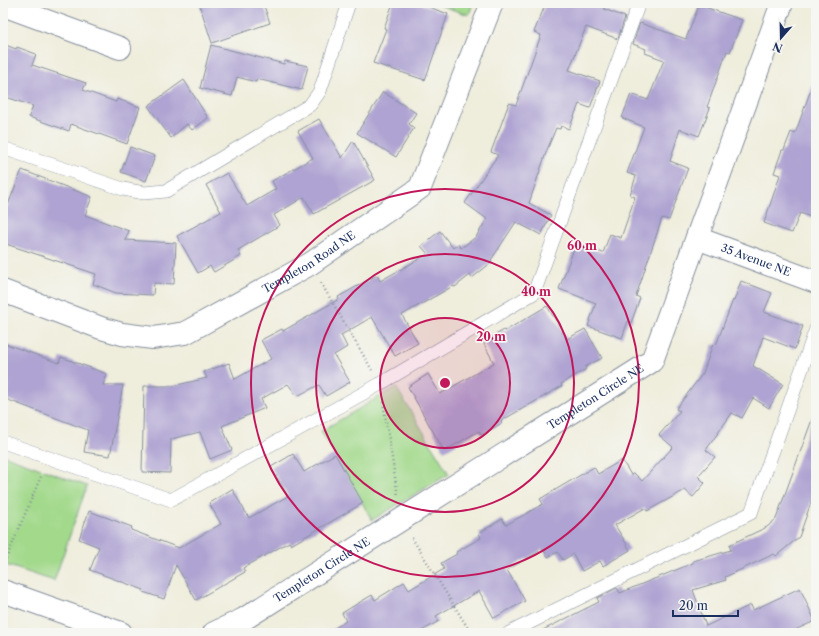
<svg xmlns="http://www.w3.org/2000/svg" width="819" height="636" font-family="'Libre Caslon Text',serif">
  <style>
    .green { fill: #a2d98b; stroke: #5e8474 }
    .building { fill: #aea3d2 }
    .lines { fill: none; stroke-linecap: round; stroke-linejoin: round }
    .service-casing { stroke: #858e9c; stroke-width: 14 }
    .minor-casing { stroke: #858e9c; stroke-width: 24 }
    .path { stroke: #858e9c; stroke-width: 2.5; stroke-dasharray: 1 3; stroke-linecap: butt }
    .service { stroke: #fff; stroke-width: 13 }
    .minor { stroke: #fff; stroke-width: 22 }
    .ring { fill: none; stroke: #c2185b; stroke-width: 2 }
    .labels { text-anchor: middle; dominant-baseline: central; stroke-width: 3.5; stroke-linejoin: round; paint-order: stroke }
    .street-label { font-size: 11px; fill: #1b2f5e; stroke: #f6f6f2 }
    .centre { fill: #c2185b; stroke: #f6f6f2; stroke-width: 2 }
    .ring-label { font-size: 12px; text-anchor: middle; font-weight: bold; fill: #c2185b; stroke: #f6f6f2; stroke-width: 3.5; stroke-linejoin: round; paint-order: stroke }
  </style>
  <rect width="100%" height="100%" fill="#f6f6f2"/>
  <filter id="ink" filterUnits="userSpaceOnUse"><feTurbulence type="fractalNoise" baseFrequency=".025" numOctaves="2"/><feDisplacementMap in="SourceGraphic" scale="8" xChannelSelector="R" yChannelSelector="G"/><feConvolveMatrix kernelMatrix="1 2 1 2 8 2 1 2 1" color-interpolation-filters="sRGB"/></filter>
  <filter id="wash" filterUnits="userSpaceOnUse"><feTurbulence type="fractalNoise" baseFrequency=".012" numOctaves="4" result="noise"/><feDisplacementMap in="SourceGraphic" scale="16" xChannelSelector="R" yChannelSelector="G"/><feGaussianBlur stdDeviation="0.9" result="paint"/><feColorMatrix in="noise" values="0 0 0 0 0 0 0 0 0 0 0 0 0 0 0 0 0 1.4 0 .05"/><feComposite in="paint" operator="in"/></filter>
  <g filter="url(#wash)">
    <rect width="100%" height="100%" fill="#efeddb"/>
    <!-- green -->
    <g class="green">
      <polygon points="433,3 473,3 469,15"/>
      <polygon points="396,387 449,474 372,520 321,431"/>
      <polygon points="3,455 87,486 54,581 3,564"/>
    </g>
    <g id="blocks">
      <!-- building -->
      <g class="building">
        <polygon points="199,3 263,3 270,23 212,43"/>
        <polygon points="393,3 418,3 448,14 425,80 373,63 386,29 384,28"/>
        <polygon points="546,3 606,3 604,9 625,17 618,39 586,27 569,70 600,81 590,108 579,104 569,129 561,126 560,129 556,128 547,150 529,203 551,215 541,235 516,222 491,260 492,262 472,278 470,275 455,287 453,286 402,315 418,343 395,356 372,317 341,335 347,347 334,355 350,382 326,396 319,385 297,396 288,384 261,399 265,408 222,426 232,450 210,459 200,432 171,439 170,473 142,472 144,386 173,386 207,378 204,372 229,363 235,379 271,359 261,340 282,329 283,331 339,299 338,297 377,275 380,281 428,254 421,246 440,231 453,248 458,244 461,248 476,237 487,219 465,203 498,155 491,152 509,103 516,105 541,35 534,32"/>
        <polygon points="699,5 742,20 730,52 727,51 707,107 710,108 699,136 680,129 670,161 688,168 669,220 662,218 636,296 640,298 631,323 628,321 622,338 588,326 596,303 559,289 576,243 603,253 610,234 621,238 635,197 630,195 636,176 627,173 644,127 622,118 631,94 648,100 664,60 645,53 646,49 633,44 640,23 686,39"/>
        <polygon points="3,44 16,49 17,47 36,54 32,65 86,83 83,90 116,102 117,99 140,107 127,144 71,124 69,131 29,117 33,106 3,96"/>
        <polygon points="211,45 284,64 285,61 308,66 302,90 257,79 256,82 237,77 232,96 200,88"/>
        <polygon points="184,80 208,118 192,130 187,124 171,138 148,106"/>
        <polygon points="814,81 816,81 816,219 800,213 792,233 764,223 780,175 774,173 782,150 784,150 791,132 795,134"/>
        <polygon points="383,92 416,113 409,124 414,128 396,157 357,133"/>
        <polygon points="319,119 342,158 353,141 375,180 314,214 304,197 274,215 280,225 238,250 241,256 214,272 210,266 198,273 177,236 221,212 206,185 227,173 247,206 276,189 272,181 313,158 298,131"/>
        <polygon points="130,147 155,156 146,181 121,172"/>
        <polygon points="22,170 92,197 85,215 129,231 125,240 176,243 174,284 154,283 153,295 116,293 93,284 96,274 3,243 3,206 7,207"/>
        <polygon points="741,281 772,293 764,312 803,326 795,349 763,337 753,366 783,384 769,408 753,398 742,418 732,413 706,450 715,457 698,476 705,483 693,497 685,490 647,511 645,508 615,525 630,550 603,566 600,561 582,571 573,554 563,560 558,552 548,557 543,549 507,570 525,601 494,618 479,591 436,616 439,621 418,633 327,633 346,621 342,613 372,595 375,600 404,582 409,590 444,569 441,563 457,554 456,552 481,538 479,533 502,519 506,525 543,504 540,499 594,467 598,474 622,460 631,475 634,473 642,481 673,447 659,435 680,411 676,409 703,373 713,344 716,345 733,300 734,301"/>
        <polygon points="547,306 567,339 585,329 602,358 585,367 586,369 561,384 562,386 501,421 502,423 481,435 479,431 444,451 408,387 428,374 440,394 494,363 483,342 504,330 505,331"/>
        <polygon points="3,343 59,363 61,357 107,374 103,385 123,385 110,456 84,452 88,430 3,398"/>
        <polygon points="814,414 816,414 816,488 799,537 776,556 774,554 725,577 726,580 693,590 706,626 751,605 753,610 800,588 815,621 788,633 537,633 599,602 597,598 617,588 620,593 693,563 693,561 731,550 729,545 767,527 776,519"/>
        <polygon points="293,454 304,472 335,454 363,503 291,545 289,542 243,568 245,572 196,600 176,565 164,599 143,592 144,590 90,570 99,547 79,539 89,511 132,527 131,530 179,548 221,524 209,503 232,489 249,518 288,496 271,467"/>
      </g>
    </g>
  </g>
  <g filter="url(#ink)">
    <use href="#blocks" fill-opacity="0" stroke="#858e9c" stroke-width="1"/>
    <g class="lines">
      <!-- service casing -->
      <g class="service-casing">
        <g id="service">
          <polyline points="3,148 123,189 144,193 166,191 310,105 320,91 349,3"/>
          <polyline points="3,442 171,500 380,384 534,293 639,3"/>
          <polyline points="509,633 751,513 816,329"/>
        </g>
      </g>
      <!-- minor casing -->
      <g class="minor-casing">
        <g id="minor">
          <polyline points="3,5 120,48"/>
          <path id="s1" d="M 697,238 L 816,282"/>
          <path id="s2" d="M 3,291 L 101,328 L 122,334 L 153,338 L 185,333 L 310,264 L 420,188 L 492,3"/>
          <polyline points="3,591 121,633"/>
          <path id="s3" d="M 214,633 L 244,619 L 652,361 L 782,3"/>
        </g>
      </g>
      <!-- path -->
      <g class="path">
        <polyline points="321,283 372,370"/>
        <polyline points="383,402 398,496"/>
        <polyline points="412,538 471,633"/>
        <polyline points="3,566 42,474"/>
      </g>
      <!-- service -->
      <use href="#service" class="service"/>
      <!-- minor -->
      <use href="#minor" class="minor"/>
    </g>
  </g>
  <!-- distance rings -->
  <circle cx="445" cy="383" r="65" fill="#c2185b" fill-opacity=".12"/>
  <g class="ring">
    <circle cx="445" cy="383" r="65"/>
    <circle cx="445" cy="383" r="129"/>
    <circle cx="445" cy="383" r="194"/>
  </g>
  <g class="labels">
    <!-- street labels -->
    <g class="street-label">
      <text stroke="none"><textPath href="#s1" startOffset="63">35 Avenue NE</textPath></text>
      <text stroke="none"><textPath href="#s2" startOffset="333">Templeton Road NE</textPath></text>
      <text stroke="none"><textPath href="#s3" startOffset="449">Templeton Circle NE</textPath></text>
      <text stroke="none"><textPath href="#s3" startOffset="125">Templeton Circle NE</textPath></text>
    </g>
  </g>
  <circle cx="445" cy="383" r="6" class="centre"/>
  <g class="ring-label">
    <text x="582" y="250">60 m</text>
    <text x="536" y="296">40 m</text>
    <text x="491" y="341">20 m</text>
  </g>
  <!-- margin -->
  <rect width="819" height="636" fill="none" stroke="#f6f6f2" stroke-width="16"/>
  <!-- north arrow -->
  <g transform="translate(781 38) rotate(200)" stroke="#f6f6f2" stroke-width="3" paint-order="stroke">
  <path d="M0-3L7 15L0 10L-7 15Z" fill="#1b2f5e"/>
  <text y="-6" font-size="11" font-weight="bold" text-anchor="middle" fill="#1b2f5e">N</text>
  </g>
  <!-- scale -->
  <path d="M673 610v6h65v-6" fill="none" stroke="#1b2f5e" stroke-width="2"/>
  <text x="679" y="610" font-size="12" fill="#1b2f5e" stroke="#f6f6f2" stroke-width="3" paint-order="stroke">20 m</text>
</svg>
